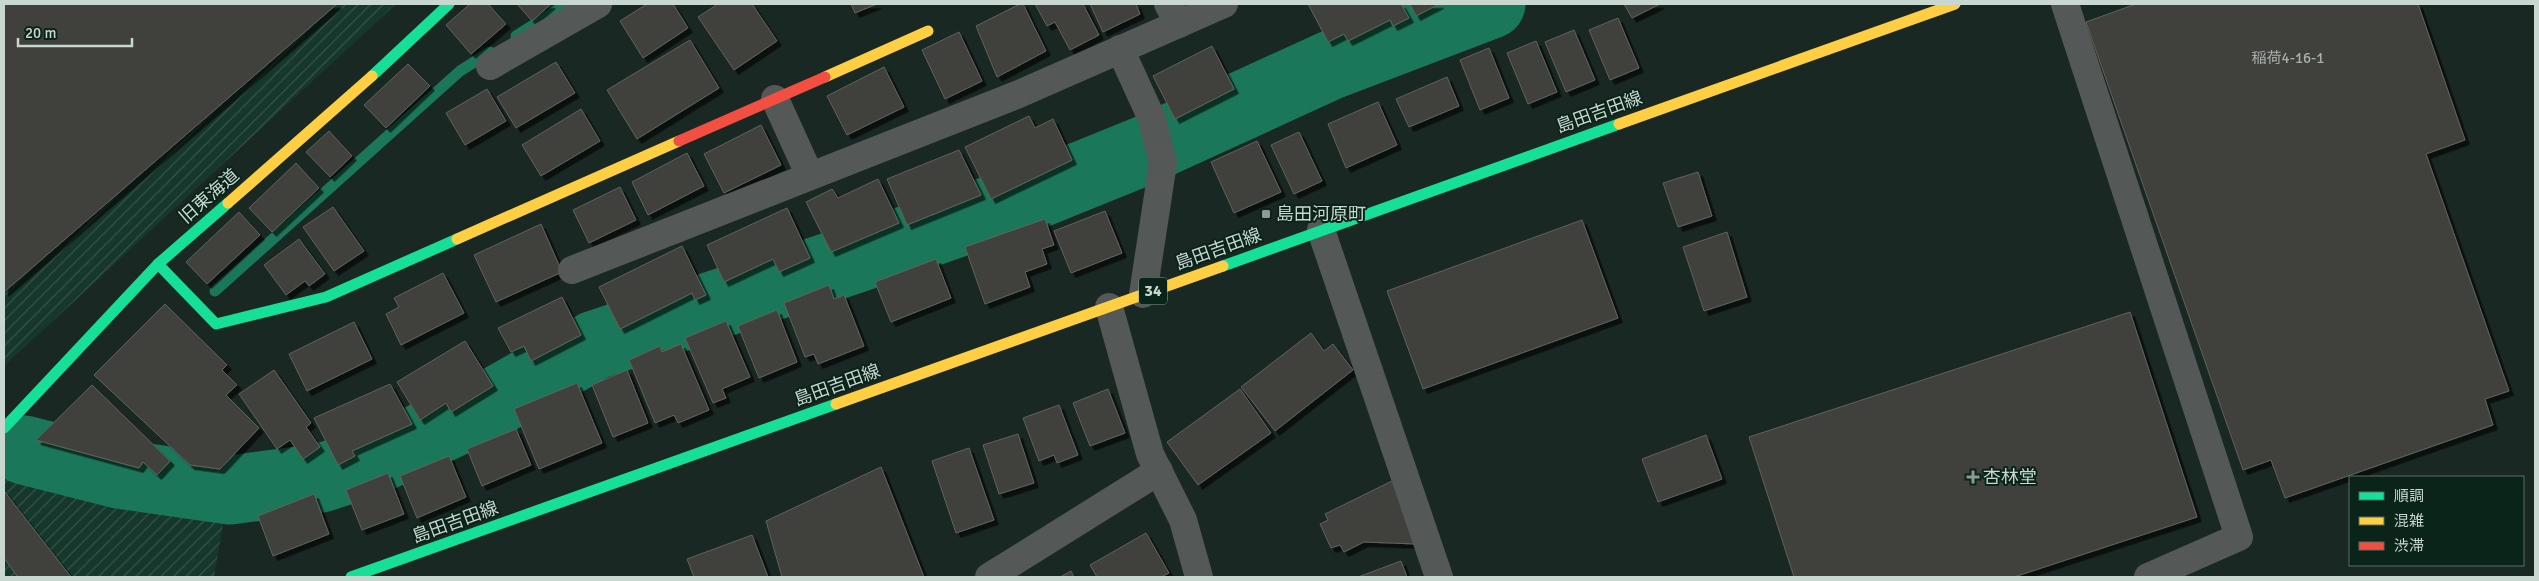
<svg xmlns="http://www.w3.org/2000/svg" width="2539" height="581" font-family="Signika,'Noto Sans JP',sans-serif">
  <style>
    .industrial { fill: url(#industrial-furrows) }
    .lines { fill: none; stroke-linecap: round; stroke-linejoin: round }
    .stream { stroke: #1b775a; stroke-width: 11 }
    .river { stroke: #1b775a; stroke-width: 69 }
    .building { fill: #3f403c; stroke: #61625e; filter: url(#shadow) }
    .street { stroke: #545957; stroke-width: 28 }
    .fast { stroke: #16e098; stroke-width: 11 }
    .slow { stroke: #ffcf43; stroke-width: 11 }
    .jam { stroke: #f24e42; stroke-width: 11 }
    .poi-dot { fill: #8b9a93; stroke: #0a241a; stroke-width: 2 }
    .labels { text-anchor: middle; dominant-baseline: central; stroke-width: 4; stroke-linejoin: round; paint-order: stroke }
    .number-label { font-size: 15px; fill: #a6b1ab }
    .shield { fill: #0a241a; stroke: #8fa199; stroke-width: 1 }
    .shield-label { font-size: 16px; font-weight: bold; fill: #c8d7d0 }
    .street-label { font-size: 18px; fill: #c8d7d0; stroke: #0a241a }
    .poi-label { font-size: 18px; fill: #c8d7d0; stroke: #0a241a; text-anchor: start }
  </style>
  <defs>
    <pattern id="industrial-furrows" width="10" height="10" patternUnits="userSpaceOnUse" patternTransform="scale(1.25)"><rect width="10" height="10" fill="#16372b"/><path d="M-1 1l2-2M0 10L10 0M9 11l2-2" fill="none" stroke="#365349"/></pattern>
    <filter id="shadow"><feDropShadow dx="4.5" dy="4.5" stdDeviation="0" flood-color="#0009"/></filter>
  </defs>
  <rect width="100%" height="100%" fill="#1a2823"/>
  <!-- industrial -->
  <g class="industrial">
    <polygon points="4,4 396,4 4,366"/>
    <polygon points="12,463 225,513 214,577 4,577 4,470"/>
  </g>
  <g class="lines">
    <!-- stream -->
    <g class="stream">
      <polyline points="516,36 567,4"/>
      <polyline points="215,291 460,71 490,52"/>
    </g>
    <!-- river -->
    <polyline class="river" points="24,450 119,474 230,490 321,478 373,461 493,403 595,345 857,258 1032,196 1143,151 1331,65 1491,4"/>
  </g>
  <!-- building -->
  <g class="building">
    <polygon points="4,4 337,4 4,292"/>
    <polygon points="470,4 488,4 506,24 471,54 446,25"/>
    <polygon points="517,4 551,4 532,21"/>
    <polygon points="647,4 673,4 688,28 643,58 620,21"/>
    <polygon points="718,4 752,4 777,41 734,70 698,17"/>
    <polygon points="851,4 877,4 855,13"/>
    <polygon points="1020,4 1023,4 1046,51 997,77 976,26"/>
    <polygon points="1035,4 1083,4 1099,35 1070,50 1055,22 1047,26"/>
    <polygon points="1090,4 1136,4 1140,14 1103,32"/>
    <polygon points="1308,4 1401,4 1409,18 1393,26 1390,20 1348,41 1344,34 1328,42"/>
    <polygon points="1410,4 1439,4 1416,16"/>
    <polygon points="1624,4 1660,4 1632,18"/>
    <polygon points="2136,4 2418,4 2465,140 2426,154 2509,391 2485,399 2493,425 2285,498 2271,460 2243,470 2086,22"/>
    <polygon points="1618,18 1639,68 1610,80 1589,30"/>
    <polygon points="1574,30 1595,80 1566,92 1545,42"/>
    <polygon points="959,32 982,81 945,99 922,50"/>
    <polygon points="690,40 719,88 637,139 607,90"/>
    <polygon points="1536,41 1557,92 1528,104 1507,53"/>
    <polygon points="1212,46 1234,89 1175,119 1153,76"/>
    <polygon points="1489,48 1509,98 1480,110 1460,60"/>
    <polygon points="556,62 575,93 516,128 497,97"/>
    <polygon points="408,64 430,86 386,128 364,105"/>
    <polygon points="884,67 904,107 847,135 827,96"/>
    <polygon points="1447,77 1459,106 1409,127 1396,99"/>
    <polygon points="487,89 506,121 465,145 446,113"/>
    <polygon points="1378,102 1397,145 1346,168 1328,124"/>
    <polygon points="581,109 600,141 541,176 522,145"/>
    <polygon points="1029,116 1035,128 1053,119 1072,160 991,199 965,147"/>
    <polygon points="761,125 781,165 724,193 704,154"/>
    <polygon points="329,131 352,156 330,177 306,152"/>
    <polygon points="1299,132 1322,181 1294,194 1271,145"/>
    <polygon points="1257,141 1281,192 1234,213 1211,162"/>
    <polygon points="959,150 981,195 907,225 887,179"/>
    <polygon points="687,153 704,186 648,215 632,182"/>
    <polygon points="296,163 319,188 272,232 249,208"/>
    <polygon points="1698,172 1712,216 1678,227 1663,183"/>
    <polygon points="878,179 899,223 831,252 806,202 832,189 838,198"/>
    <polygon points="620,187 636,220 589,243 573,210"/>
    <polygon points="333,207 364,251 334,271 303,227"/>
    <polygon points="787,208 810,258 779,272 773,259 724,282 707,245"/>
    <polygon points="1105,211 1122,253 1071,273 1054,231"/>
    <polygon points="239,212 260,235 207,284 186,262"/>
    <polygon points="1045,219 1054,245 1042,249 1047,264 1025,272 1030,287 985,304 965,247"/>
    <polygon points="1582,220 1618,318 1423,389 1387,291"/>
    <polygon points="541,224 562,272 496,302 474,255"/>
    <polygon points="1727,232 1747,297 1704,311 1683,247"/>
    <polygon points="299,239 325,274 309,286 305,281 286,295 264,265"/>
    <polygon points="682,246 706,295 695,300 692,293 620,329 599,287"/>
    <polygon points="936,259 951,298 891,322 875,282"/>
    <polygon points="443,273 464,313 401,345 386,314 399,307 394,298"/>
    <polygon points="829,285 834,299 844,295 864,346 818,364 814,354 805,357 784,303"/>
    <polygon points="562,297 581,335 531,361 524,346 511,352 498,328"/>
    <polygon points="165,304 227,365 222,370 237,385 226,395 259,428 220,469 190,465 94,375"/>
    <polygon points="777,310 797,362 759,378 738,326"/>
    <polygon points="2130,312 2197,517 2014,577 1794,577 1749,437"/>
    <polygon points="726,321 750,377 722,389 726,398 713,403 685,338"/>
    <polygon points="354,322 372,359 307,391 289,354"/>
    <polygon points="1311,333 1324,351 1333,344 1353,370 1275,431 1241,387"/>
    <polygon points="465,341 493,386 451,412 446,403 420,420 397,382"/>
    <polygon points="681,344 709,410 678,423 674,415 655,423 629,360 660,346 662,352"/>
    <polygon points="274,370 311,423 306,427 320,447 303,459 290,440 277,449 239,394"/>
    <polygon points="627,370 648,423 613,437 592,385"/>
    <polygon points="577,383 602,443 539,469 514,409"/>
    <polygon points="390,384 412,424 352,451 355,456 338,465 314,418"/>
    <polygon points="92,385 170,461 157,475 143,462 139,468 36,440"/>
    <polygon points="1108,389 1125,433 1090,446 1073,403"/>
    <polygon points="1240,389 1271,433 1198,485 1167,442"/>
    <polygon points="1059,405 1078,455 1057,463 1054,455 1039,461 1023,418"/>
    <polygon points="516,429 531,465 482,486 467,449"/>
    <polygon points="1018,434 1034,483 999,494 983,445"/>
    <polygon points="1706,435 1722,479 1658,502 1642,459"/>
    <polygon points="969,448 994,520 956,533 932,461"/>
    <polygon points="449,456 466,497 417,518 400,476"/>
    <polygon points="881,467 924,577 782,577 766,521"/>
    <polygon points="388,473 404,514 362,530 346,490"/>
    <polygon points="1394,480 1416,544 1364,542 1344,552 1340,545 1331,548 1320,524 1328,520 1325,514"/>
    <polygon points="4,491 71,577 15,577 17,576 4,558"/>
    <polygon points="314,494 329,534 273,556 258,516"/>
    <polygon points="1146,533 1169,573 1161,577 1097,577 1090,565"/>
    <polygon points="752,535 768,577 694,577 687,559"/>
    <polygon points="1401,561 1407,577 1358,577"/>
    <polygon points="1071,571 1074,577 1060,577"/>
  </g>
  <g class="lines">
    <!-- street -->
    <g class="street">
      <polyline points="1168,4 1179,24"/>
      <polyline points="2065,4 2239,537 2148,577"/>
      <polyline points="1120,49 1152,119 1163,163 1143,294"/>
      <polyline points="490,66 598,4"/>
      <polyline points="775,99 810,176"/>
      <polyline points="1321,230 1439,577"/>
      <polyline points="572,270 1019,94 1224,4"/>
      <polyline points="1109,307 1150,454 1183,520 1199,577"/>
      <polyline points="989,577 1159,471"/>
    </g>
    <!-- fast -->
    <g class="fast">
      <polyline points="372,76 449,4"/>
      <polyline points="158,264 216,324 326,297 457,239"/>
      <polyline points="1223,266 1619,124"/>
      <polyline points="4,428 158,264 228,203"/>
      <polyline points="351,577 836,404"/>
    </g>
    <!-- slow -->
    <g class="slow">
      <polyline points="825,77 928,31"/>
      <polyline points="1619,124 1955,4"/>
      <polyline points="228,203 372,76"/>
      <polyline points="457,239 679,141"/>
      <polyline points="836,404 1223,266"/>
    </g>
    <!-- jam -->
    <polyline class="jam" points="679,141 825,77"/>
  </g>
  <!-- markers -->
  <g class="poi-dot">
    <rect x="1261" y="209" width="10" height="10" rx="2.5"/>
    <path d="M1970.5 469.5h5v5h5v5h-5v5h-5v-5h-5v-5h5z"/>
  </g>
  <g class="labels">
    <!-- number labels -->
    <g class="number-label">
      <text x="2288" y="58">稲荷4-16-1</text>
    </g>
    <!-- shield labels -->
    <rect class="shield" x="1139" y="277.5" width="28" height="27" rx="4"/>
    <g class="shield-label">
      <text x="1153" y="291">34</text>
    </g>
    <!-- street labels -->
    <g class="street-label">
      <text transform="translate(1599 112) rotate(-20)">島田吉田線</text>
      <text transform="translate(209 196) rotate(-41)">旧東海道</text>
      <text transform="translate(1218 249) rotate(-20)">島田吉田線</text>
      <text transform="translate(837 385) rotate(-20)">島田吉田線</text>
      <text transform="translate(455 522) rotate(-20)">島田吉田線</text>
    </g>
    <!-- poi labels -->
    <g class="poi-label">
      <text x="1276" y="214">島田河原町</text>
      <text x="1983" y="477">杏林堂</text>
    </g>
  </g>
  <!-- border -->
  <rect width="2539" height="581" fill="none" stroke="#c8d7d0" stroke-width="10"/>
  <!-- legend -->
  <rect x="2349" y="476" width="175" height="90" fill="#0a241a" stroke="#566c63"/>
  <rect x="2359" y="492" width="25" height="8" fill="#16e098" stroke="#566c63"/>
  <text x="2394" y="501" font-size="15" fill="#c8d7d0">順調</text>
  <rect x="2359" y="517" width="25" height="8" fill="#ffcf43" stroke="#566c63"/>
  <text x="2394" y="526" font-size="15" fill="#c8d7d0">混雑</text>
  <rect x="2359" y="542" width="25" height="8" fill="#f24e42" stroke="#566c63"/>
  <text x="2394" y="551" font-size="15" fill="#c8d7d0">渋滞</text>
  <!-- scale -->
  <path d="M18 38v8h114v-8" fill="none" stroke="#c8d7d0" stroke-width="2.5"/>
  <text x="25" y="38" font-size="15" fill="#c8d7d0" stroke="#0a241a" stroke-width="4" paint-order="stroke">20 m</text>
</svg>
